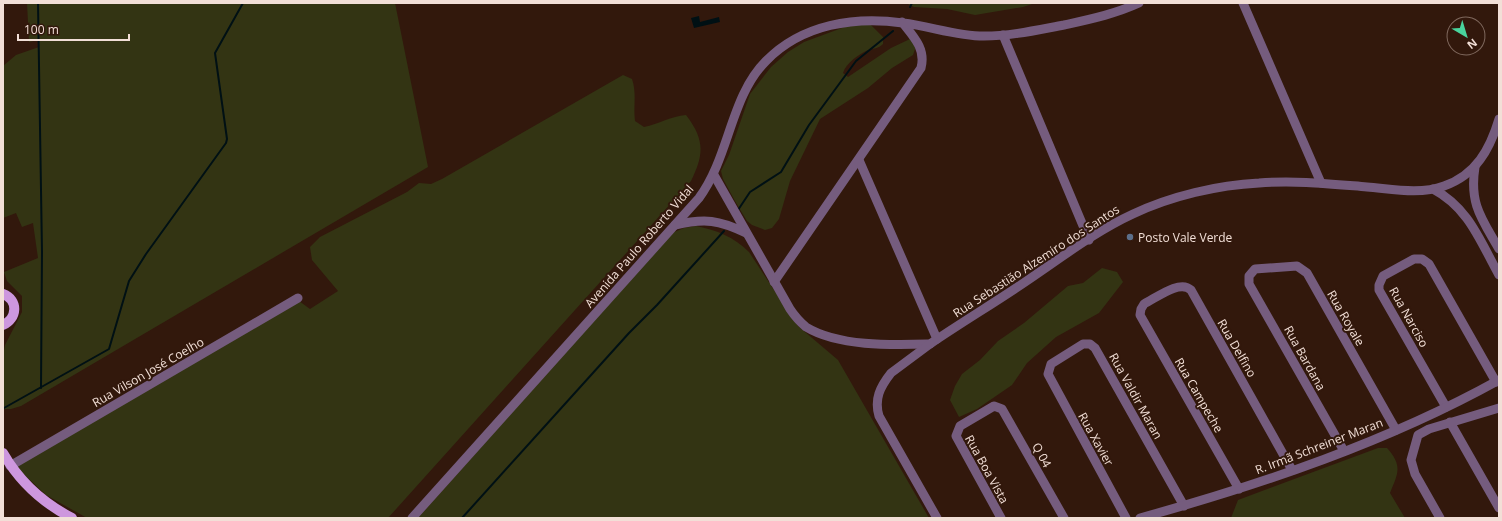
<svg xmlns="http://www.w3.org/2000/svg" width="1502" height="521" font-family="'Open Sans',sans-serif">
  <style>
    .green { fill: #333413 }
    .water { fill: #001014 }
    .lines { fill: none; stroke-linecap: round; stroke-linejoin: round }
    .stream { stroke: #001014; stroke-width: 2 }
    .minor { stroke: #755c7e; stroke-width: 9 }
    .major { stroke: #cd97de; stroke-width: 10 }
    .service-dot { fill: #5c6f8a; stroke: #32180c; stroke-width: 1.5 }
    .labels { text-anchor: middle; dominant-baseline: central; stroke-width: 4; stroke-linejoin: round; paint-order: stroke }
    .poi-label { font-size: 12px; fill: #f2dfd7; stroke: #32180c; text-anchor: start }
    .street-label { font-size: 12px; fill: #f2dfd7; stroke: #32180c }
  </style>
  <rect width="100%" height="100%" fill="#32180c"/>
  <!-- green -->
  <g class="green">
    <polygon points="27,3 395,3 428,167 21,406 11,409 3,409 3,355 5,345 22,312 22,296 7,281 4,272 38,258 33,223 22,227 16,213 3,218 3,66 16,55 39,47 38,40 29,42"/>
    <polygon points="906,3 1035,3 1023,7 975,15 947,9 914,7"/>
    <path d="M 850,25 L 871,25 L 883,37 L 883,44 C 878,49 874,48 868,50 C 859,54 846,63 843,73 L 848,77 L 891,48 L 910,39 L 916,46 L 913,55 L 892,68 L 868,88 L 820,119 L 790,181 L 779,219 L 772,228 L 765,230 L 752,225 L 747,221 L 735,201 L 723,179 L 721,171 L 729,155 L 750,94 L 771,67 L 788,52 L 804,42 Z"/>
    <path d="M 623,75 L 632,79 C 637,94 633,106 635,121 L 644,127 C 659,124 671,116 686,115 C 705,140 704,154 691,181 L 388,518 L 87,518 L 46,495 L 15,466 L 299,301 L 310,309 L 338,291 L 312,260 L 310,247 L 320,237 L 407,192 L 419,183 L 431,184 L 442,179 Z"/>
    <path d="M 696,226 C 717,230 734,237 749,252 L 798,326 L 838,360 L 929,518 L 418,518 L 672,233 L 684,228 Z"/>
    <polygon points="1102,268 1117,272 1123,282 1099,313 1056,337 1027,363 1012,385 977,409 959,417 950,400 955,386 962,374 980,360 998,341 1024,323 1068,286 1083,283"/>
    <path d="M 1378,448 L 1387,448 C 1403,466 1398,473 1390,493 L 1405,518 L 1231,518 L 1238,500 Z"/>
  </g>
  <!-- water -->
  <polygon class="water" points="699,16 700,22 719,17 720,22 694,28 691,18"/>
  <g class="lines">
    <!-- stream -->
    <g class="stream">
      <polyline points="38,3 42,252 41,388"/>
      <polyline points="910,7 912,3"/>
      <polyline points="738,210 750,192 781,172 809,125 856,61 893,31"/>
      <polyline points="4,408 109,349 129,281 146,254 226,143 227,139 215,53 243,3"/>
      <polyline points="462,518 629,333 657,305 724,231"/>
    </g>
    <!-- minor -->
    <g class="minor">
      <polyline points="1243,3 1321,183"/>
      <polyline points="1003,35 1089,240"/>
      <polyline points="859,160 937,339"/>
      <path d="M 1475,167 C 1469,204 1482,219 1499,249"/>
      <path d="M 714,175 L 790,309 C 794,315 800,322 806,327 C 839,347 893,345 930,344 C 962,322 996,302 1028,280 C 1062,257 1096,231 1133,214 C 1171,196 1218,185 1259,183 C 1295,180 1331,184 1367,187 C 1392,189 1420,195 1444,186 C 1476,175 1490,149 1499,119"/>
      <path d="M 1433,189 C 1469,208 1480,241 1499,275"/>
      <path d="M 675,225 C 705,218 719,220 746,233"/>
      <path d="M 774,282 L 921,68 C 926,49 914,37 902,22"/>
      <path d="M 930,344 L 891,373 C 880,387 874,399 879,416 L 937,518"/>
      <polyline points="1446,407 1379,290 1379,285 1383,276 1414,259 1422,259 1429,264 1496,382"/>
      <polyline points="1450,422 1499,508"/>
      <polyline points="1344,451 1249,284 1249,276 1255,269 1297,266 1307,273 1396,430"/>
      <polyline points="10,466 298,298"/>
      <path d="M 1239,489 L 1140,315 L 1141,309 L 1144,304 C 1156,298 1180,279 1191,290 L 1292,470"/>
      <path d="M 412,518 L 699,198 C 730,156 730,97 766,61 C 802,24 855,16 903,23 C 930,26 956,36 984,36 C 1011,36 1037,30 1064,25 C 1091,19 1115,14 1139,3"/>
      <polyline points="1001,518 956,436 960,426 994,406 1002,409 1064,518"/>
      <polyline points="1126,518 1048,374 1051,364 1083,344 1090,344 1095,348 1184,506"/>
      <path d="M 1140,518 C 1263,484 1387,442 1499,380"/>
      <polyline points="1440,518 1415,474 1411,460 1418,435 1429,429 1499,408"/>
    </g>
    <!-- major -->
    <g class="major">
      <path d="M 3,294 C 19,300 17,319 3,325"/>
      <path d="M 3,453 C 19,481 43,503 72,518"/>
    </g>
  </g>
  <!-- markers -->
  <circle class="service-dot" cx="1130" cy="237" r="4"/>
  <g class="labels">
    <!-- poi labels -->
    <g class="poi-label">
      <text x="1138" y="237">Posto Vale Verde</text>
    </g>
    <!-- street labels -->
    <g class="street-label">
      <text transform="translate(639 246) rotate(-49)">Avenida Paulo Roberto Vidal</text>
      <text transform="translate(1036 261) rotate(-33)">Rua Sebastião Alzemiro dos Santos</text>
      <text transform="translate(1409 317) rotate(61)">Rua Narciso</text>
      <text transform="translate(1346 318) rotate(60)">Rua Royale</text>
      <text transform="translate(1237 348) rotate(60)">Rua Delfino</text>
      <text transform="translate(1305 358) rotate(61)">Rua Bardana</text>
      <text transform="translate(148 372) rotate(-30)">Rua Vilson José Coelho</text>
      <text transform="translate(1199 395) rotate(60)">Rua Campeche</text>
      <text transform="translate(1136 396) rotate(61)">Rua Valdir Maran</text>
      <text transform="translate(1096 439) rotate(61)">Rua Xavier</text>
      <text transform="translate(1319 446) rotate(-21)">R. Irmã Schreiner Maran</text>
      <text transform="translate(1042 455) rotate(61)">Q 04</text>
      <text transform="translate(987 469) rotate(61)">Rua Boa Vista</text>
    </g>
  </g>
  <!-- border -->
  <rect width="1502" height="521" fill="none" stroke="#f2dfd7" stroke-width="8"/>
  <!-- north arrow -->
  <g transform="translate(1466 36) rotate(142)"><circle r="19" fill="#32180c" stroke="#7f685d"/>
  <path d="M0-3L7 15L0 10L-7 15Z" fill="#49d49d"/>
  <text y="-6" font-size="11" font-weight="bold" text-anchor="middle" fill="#f2dfd7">N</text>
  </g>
  <!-- scale -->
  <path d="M18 34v6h111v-6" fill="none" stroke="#f2dfd7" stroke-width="2"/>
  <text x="24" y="34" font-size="12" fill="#f2dfd7" stroke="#32180c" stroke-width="3" paint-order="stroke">100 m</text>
</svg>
